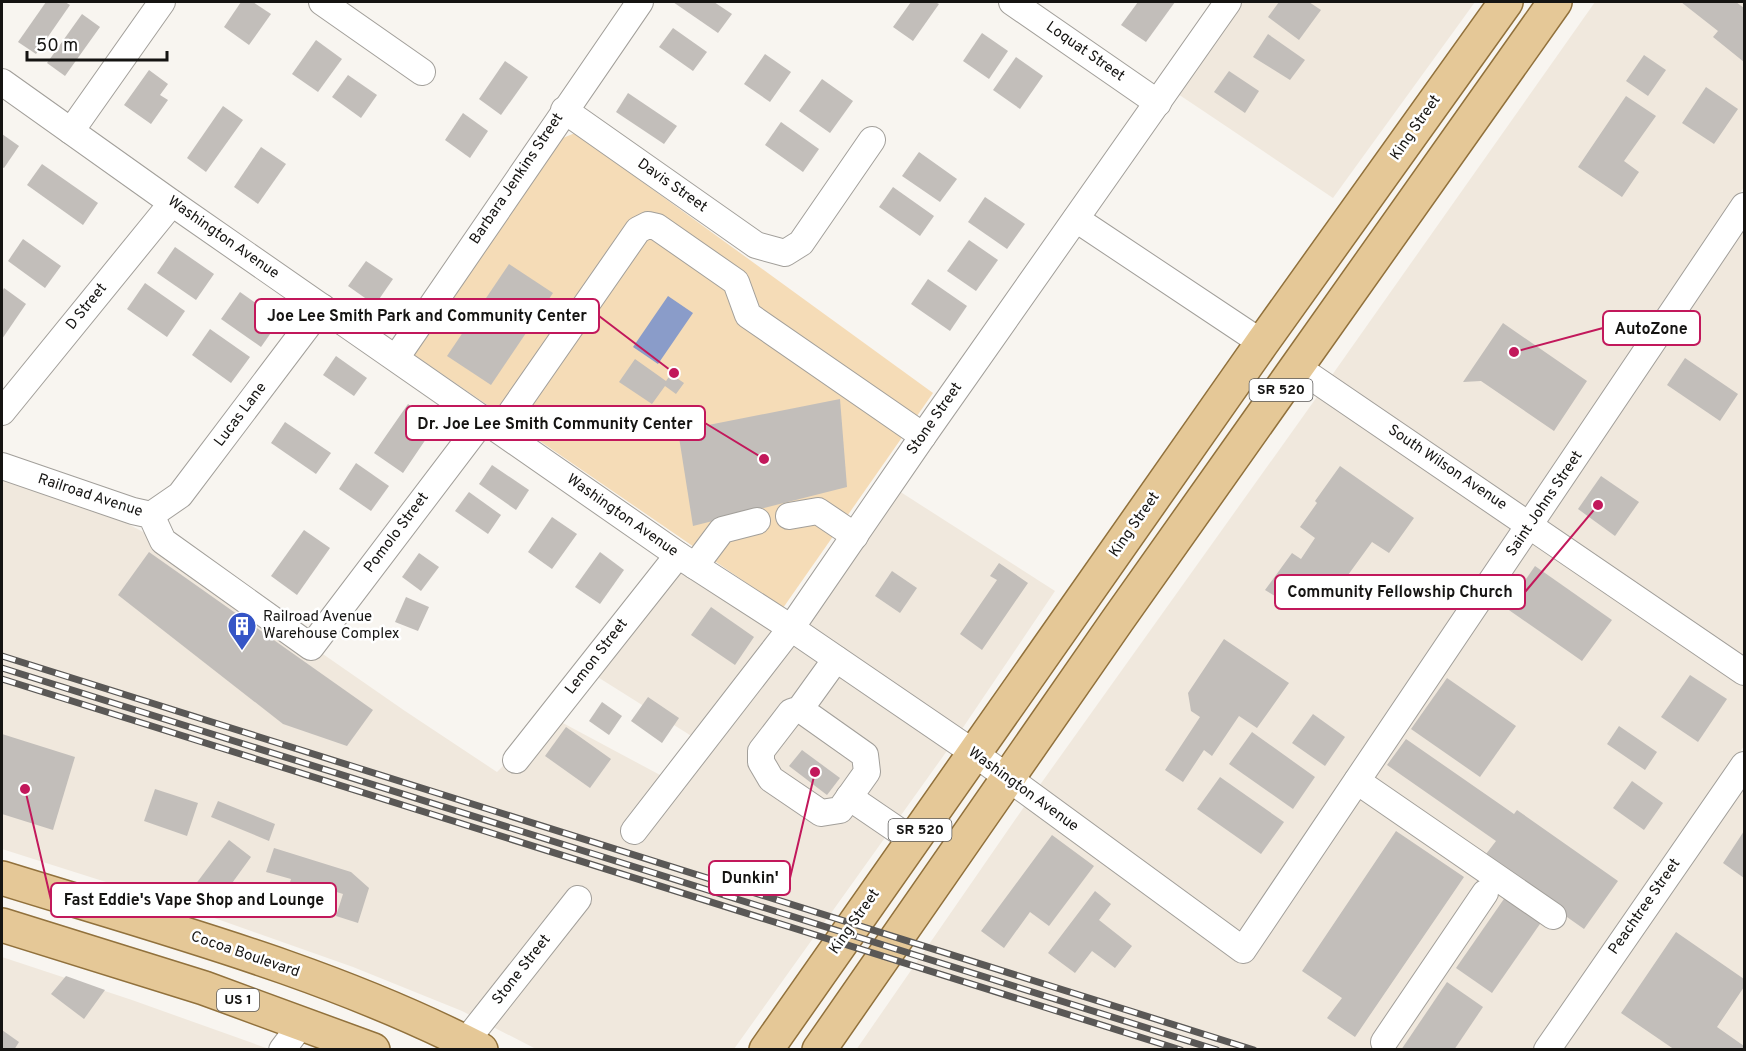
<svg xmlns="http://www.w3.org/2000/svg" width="1746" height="1051" font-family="Overpass,sans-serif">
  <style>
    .built { fill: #f0e8dd }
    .green { fill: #f5dcb7 }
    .water { fill: #8a9cc9 }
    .building { fill: #c2beba }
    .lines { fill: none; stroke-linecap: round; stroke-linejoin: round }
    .minor-casing { stroke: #a29f9a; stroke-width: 28 }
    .major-casing { stroke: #91713c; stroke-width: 36 }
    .minor { stroke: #fff; stroke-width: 26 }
    .major { stroke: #e5c897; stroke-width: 33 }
    .rail-casing { stroke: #5a5856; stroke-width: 7 }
    .rail { stroke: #fff; stroke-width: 4.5; stroke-dasharray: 14; stroke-linecap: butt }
    .labels { text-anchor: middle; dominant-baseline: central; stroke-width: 5; stroke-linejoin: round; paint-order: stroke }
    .shield { fill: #fff; stroke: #5b5a59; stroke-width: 1.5 }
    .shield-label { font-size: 14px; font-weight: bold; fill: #151412 }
    .street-label { font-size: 15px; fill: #151412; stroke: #fff }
    .poi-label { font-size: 15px; fill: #151412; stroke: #fff; text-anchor: start }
    .leader { fill: none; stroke: #c2185b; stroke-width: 2 }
    .callout-dot { fill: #c2185b; stroke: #fff; stroke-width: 2 }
    .callout { fill: #fff; stroke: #c2185b; stroke-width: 2 }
    .callout-label { font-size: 16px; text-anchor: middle; font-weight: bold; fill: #151412 }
  </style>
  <rect width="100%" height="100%" fill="#f8f5f0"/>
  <!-- built -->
  <g class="built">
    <polygon points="1241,2 1475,2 1333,198 1178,94"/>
    <polygon points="1595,2 1744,2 1744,187 1527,511 1330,378"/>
    <polygon points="1744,225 1744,661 1545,523"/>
    <polygon points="1319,394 1516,527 1239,936 1037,789"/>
    <polygon points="2,477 103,511 149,535 157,548 313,660 320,652 405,711 497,772 505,764 519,774 561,722 662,776 620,832 637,845 794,642 949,748 734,1049 536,1049 462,1011 353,967 172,903 2,849"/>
    <polygon points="899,491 1055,591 960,732 806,626"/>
    <polygon points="1534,539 1744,684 1744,746 1534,1049 856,1050 1026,804 1247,964"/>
    <polygon points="681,568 776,630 693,737 596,676"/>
    <polygon points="1744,784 1744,1049 1560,1050"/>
    <polygon points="2,957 132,1000 269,1049 2,1050"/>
  </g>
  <!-- green -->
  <polygon class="green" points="575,133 933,393 783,608 413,354 558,140"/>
  <!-- water -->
  <polygon class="water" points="668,296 693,313 658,364 633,347"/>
  <!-- building -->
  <g class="building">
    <polygon points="46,2 65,2 70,5 36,54 18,42"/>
    <polygon points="241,2 253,2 271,14 249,45 224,27"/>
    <polygon points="673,2 714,2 732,14 718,33"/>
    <polygon points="911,2 935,2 939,4 913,41 893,27"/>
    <polygon points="1138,2 1175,2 1146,42 1121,25"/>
    <polygon points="1279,2 1309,2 1321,10 1299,40 1268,17"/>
    <polygon points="1681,2 1736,2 1744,8 1744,62 1713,37 1718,31"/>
    <polygon points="82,14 100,27 65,76 47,63"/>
    <polygon points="673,28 707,52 693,71 659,47"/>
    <polygon points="982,33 1008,51 989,79 963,61"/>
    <polygon points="1268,34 1305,60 1290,80 1253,57"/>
    <polygon points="316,40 342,59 318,92 292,74"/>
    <polygon points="765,54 791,72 770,102 744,84"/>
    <polygon points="1644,55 1666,70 1648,96 1626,81"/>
    <polygon points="1016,57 1043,76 1020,109 993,90"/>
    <polygon points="505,61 528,77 501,115 479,99"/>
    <polygon points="149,70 168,84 160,95 168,100 151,124 124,105"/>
    <polygon points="1229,71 1259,91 1245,113 1214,92"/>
    <polygon points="348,75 377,95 361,118 332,97"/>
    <polygon points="822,79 853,101 830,133 799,111"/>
    <polygon points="1706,87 1738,109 1714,144 1682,123"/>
    <polygon points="628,93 677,126 664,144 616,112"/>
    <polygon points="1626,96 1656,116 1624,161 1639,172 1622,197 1578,167"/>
    <polygon points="223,106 243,120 206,172 187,158"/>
    <polygon points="463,113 488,131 470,158 445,140"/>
    <polygon points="781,122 819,149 803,172 765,145"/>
    <polygon points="2,134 19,146 4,168 2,167"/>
    <polygon points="261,147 286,164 258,204 234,187"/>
    <polygon points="919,152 957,179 940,202 902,176"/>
    <polygon points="42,164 98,203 83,225 27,185"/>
    <polygon points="893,187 934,216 920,236 879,207"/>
    <polygon points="985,197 1025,224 1007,249 968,222"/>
    <polygon points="23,239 61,266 45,288 8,261"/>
    <polygon points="969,240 998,260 976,291 947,271"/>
    <polygon points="175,247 214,274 196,300 157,273"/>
    <polygon points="366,261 393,279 375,305 348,286"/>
    <polygon points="509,264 553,293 491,385 447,356"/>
    <polygon points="928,279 967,306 950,331 911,304"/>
    <polygon points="145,283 185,311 167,337 127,309"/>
    <polygon points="4,288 26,304 2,339 2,292"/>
    <polygon points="240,292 280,320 261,347 221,319"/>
    <polygon points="1503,323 1587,381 1554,431 1481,381 1463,382"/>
    <polygon points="210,329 250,357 231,383 192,355"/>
    <polygon points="336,356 367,378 354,396 323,375"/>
    <polygon points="1685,358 1738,394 1720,421 1667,385"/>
    <polygon points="635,359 666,381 671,374 684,383 676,394 665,386 652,404 619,382"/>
    <polygon points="840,399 847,487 693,526 678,431"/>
    <polygon points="408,404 428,419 418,433 426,439 403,473 374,453"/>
    <polygon points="285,422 331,453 316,474 271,443"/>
    <polygon points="356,463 389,486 371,511 339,489"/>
    <polygon points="492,465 529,490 516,510 479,484"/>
    <polygon points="1340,466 1414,518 1389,553 1372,542 1340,586 1336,581 1316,609 1285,588 1278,598 1265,590 1292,553 1301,559 1315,538 1300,527 1317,503 1315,501"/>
    <polygon points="1601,476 1639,502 1615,536 1578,509"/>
    <polygon points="469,492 501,515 488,534 455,511"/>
    <polygon points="552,517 577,534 552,569 528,552"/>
    <polygon points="304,530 330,548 297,595 271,576"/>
    <polygon points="149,552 373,710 347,746 283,724 118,595"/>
    <polygon points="600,552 624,570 600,604 575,587"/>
    <polygon points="419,553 439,567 421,591 402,577"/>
    <polygon points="999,563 1028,583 982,650 960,634 997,580 990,576"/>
    <polygon points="1535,566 1612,620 1582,661 1506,608"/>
    <polygon points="892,571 917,588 900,613 875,596"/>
    <polygon points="406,597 429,607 418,631 395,622"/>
    <polygon points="711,607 754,637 735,665 691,635"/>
    <polygon points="1224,639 1289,683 1257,728 1239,716 1212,756 1204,750 1183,782 1165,770 1200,717 1191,711 1188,693"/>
    <polygon points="1690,675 1727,699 1698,742 1661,717"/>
    <polygon points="1447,678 1516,726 1480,777 1411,729"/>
    <polygon points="648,697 679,718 662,743 631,721"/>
    <polygon points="602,702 622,716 609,735 589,721"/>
    <polygon points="1313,714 1345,737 1325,766 1292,743"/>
    <polygon points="1619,726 1657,752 1645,770 1607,744"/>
    <polygon points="566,727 611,759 590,788 545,756"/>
    <polygon points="1252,732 1315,777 1293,809 1229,764"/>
    <polygon points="2,734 75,757 53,830 2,814"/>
    <polygon points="1406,739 1514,814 1517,810 1618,881 1584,929 1483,858 1496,841 1387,765"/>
    <polygon points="802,750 840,778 827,795 789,766"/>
    <polygon points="1220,777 1284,822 1261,854 1197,809"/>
    <polygon points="1632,781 1663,803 1644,830 1613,808"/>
    <polygon points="155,789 198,803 187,836 144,821"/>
    <polygon points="218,801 275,824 269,841 211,817"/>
    <polygon points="1396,831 1464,877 1355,1037 1327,1018 1342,998 1302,971"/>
    <polygon points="1744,831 1744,878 1723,863"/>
    <polygon points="1052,835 1094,866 1049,926 1030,912 1004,948 981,931"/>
    <polygon points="229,840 251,857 219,901 195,885"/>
    <polygon points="274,848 351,872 369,888 358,923 336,916 343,894 308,883 300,906 284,901 291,879 266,872"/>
    <polygon points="1095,891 1111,904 1099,920 1132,946 1115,968 1092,951 1075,973 1048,953"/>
    <polygon points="1506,896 1542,921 1492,993 1456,968"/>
    <polygon points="1676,932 1744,979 1744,987 1717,1027 1744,1046 1744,1050 1675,1050 1621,1013"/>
    <polygon points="66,976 105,990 84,1019 51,994"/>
    <polygon points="1447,982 1483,1007 1454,1050 1401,1050"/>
    <polygon points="2,1030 19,1042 14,1050 2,1050"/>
  </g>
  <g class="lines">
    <!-- minor casing -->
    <g class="minor-casing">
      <g id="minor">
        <polyline points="322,2 422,72"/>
        <polyline points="1012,2 1158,103"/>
        <polyline points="2,82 172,203 678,555 791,628 974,753 1243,950 1744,206"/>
        <polyline points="564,110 756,245 785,253 801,243 872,140"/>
        <polyline points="71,131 162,2"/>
        <polyline points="1076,219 1262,343"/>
        <polyline points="396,358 640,2"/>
        <polyline points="1297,367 1744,672"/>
        <polyline points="2,412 172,203"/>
        <polyline points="499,430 638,230 648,225 657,227 736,282 748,315 923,436"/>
        <polyline points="2,466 133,511 151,515 163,541 311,647 484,419"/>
        <polyline points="151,515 180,495 322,307"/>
        <polyline points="789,516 818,511 855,536"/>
        <polyline points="695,566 722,530 757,521"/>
        <polyline points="800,709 865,755 867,772 840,810 821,813 771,779 761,762 761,751 791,712 800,709 836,659"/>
        <polyline points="516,760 678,555"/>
        <polyline points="1357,781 1553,916"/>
        <polyline points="849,797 912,840"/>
        <polyline points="634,831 791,628 923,436 1228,2"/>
        <polyline points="466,1041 578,899"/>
        <polyline points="1384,1042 1485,893"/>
        <polyline points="282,1050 303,1022"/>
        <polyline points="1547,1050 1744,765"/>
      </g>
    </g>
    <!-- major casing -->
    <g class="major-casing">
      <g id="major">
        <path d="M 2,878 C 163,928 330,972 481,1050"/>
        <polyline points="2,925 204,988 373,1050"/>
        <polyline points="766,1050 1262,343 1506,2"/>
        <polyline points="819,1050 1117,621 1555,2"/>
      </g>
    </g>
    <!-- minor -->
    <use href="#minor" class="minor"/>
    <!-- major -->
    <use href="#major" class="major"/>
    <!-- rail casing -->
    <g class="rail-casing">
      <g id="rail">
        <polyline points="2,656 1254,1050"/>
        <polyline points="2,668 1217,1050"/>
        <polyline points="2,679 1181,1050"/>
      </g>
    </g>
    <!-- rail -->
    <use href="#rail" class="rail"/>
  </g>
  <!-- icons -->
  <defs>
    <g id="building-pin" transform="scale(1.5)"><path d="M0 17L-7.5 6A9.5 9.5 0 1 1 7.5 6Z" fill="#3555c6" stroke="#fff"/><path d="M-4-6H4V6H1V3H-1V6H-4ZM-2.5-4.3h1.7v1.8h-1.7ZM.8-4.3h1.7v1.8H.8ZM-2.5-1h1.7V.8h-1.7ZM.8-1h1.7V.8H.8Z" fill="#fff"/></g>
  </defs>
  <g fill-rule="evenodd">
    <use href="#building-pin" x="242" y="626"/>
  </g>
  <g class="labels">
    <!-- shield labels -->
    <g class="shield">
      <rect x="1249.5" y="379" width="63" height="22" rx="4.5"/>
      <rect x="888.5" y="819" width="63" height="22" rx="4.5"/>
      <rect x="217" y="989" width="42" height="22" rx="4.5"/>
    </g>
    <g class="shield-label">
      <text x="1281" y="390">SR 520</text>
      <text x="920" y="830">SR 520</text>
      <text x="238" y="1000">US 1</text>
    </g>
    <!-- street labels -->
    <g class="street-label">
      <text transform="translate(1085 52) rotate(35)">Loquat Street</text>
      <text transform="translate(1416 128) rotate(-55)">King Street</text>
      <text transform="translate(517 179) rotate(-56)">Barbara Jenkins Street</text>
      <text transform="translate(672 186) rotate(35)">Davis Street</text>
      <text transform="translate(223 238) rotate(35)">Washington Avenue</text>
      <text transform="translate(87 307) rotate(-51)">D Street</text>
      <text transform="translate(241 415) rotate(-53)">Lucas Lane</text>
      <text transform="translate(935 419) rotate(-55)">Stone Street</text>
      <text transform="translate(1447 468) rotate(34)">South Wilson Avenue</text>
      <text transform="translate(90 496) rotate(18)">Railroad Avenue</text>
      <text transform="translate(1545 504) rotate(-56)">Saint Johns Street</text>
      <text transform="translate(622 516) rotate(35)">Washington Avenue</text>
      <text transform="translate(1135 525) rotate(-55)">King Street</text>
      <text transform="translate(397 533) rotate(-53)">Pomolo Street</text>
      <text transform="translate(597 657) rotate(-52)">Lemon Street</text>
      <text transform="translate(1023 790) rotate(36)">Washington Avenue</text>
      <text transform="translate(1645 907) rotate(-55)">Peachtree Street</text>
      <text transform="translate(855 922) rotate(-55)">King Street</text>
      <text transform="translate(245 955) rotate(19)">Cocoa Boulevard</text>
      <text transform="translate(522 970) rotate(-52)">Stone Street</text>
    </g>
    <!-- poi labels -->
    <g class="poi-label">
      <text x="263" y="617">Railroad Avenue<tspan x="263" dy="17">Warehouse Complex</tspan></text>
    </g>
  </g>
  <!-- callouts -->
  <path class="leader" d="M674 373L599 316M1514 352L1603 328M764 459L705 423M1598 505L1525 592M815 772L790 878M25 789L51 900"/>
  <g class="callout-dot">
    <circle cx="674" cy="373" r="6"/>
    <circle cx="1514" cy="352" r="6"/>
    <circle cx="764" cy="459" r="6"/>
    <circle cx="1598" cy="505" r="6"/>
    <circle cx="815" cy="772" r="6"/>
    <circle cx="25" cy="789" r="6"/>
  </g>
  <g class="callout">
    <rect x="255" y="299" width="344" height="34" rx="6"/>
    <rect x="1603" y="311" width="97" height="34" rx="6"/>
    <rect x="406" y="406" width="299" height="34" rx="6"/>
    <rect x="1275" y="575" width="250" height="34" rx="6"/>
    <rect x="709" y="861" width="81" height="34" rx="6"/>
    <rect x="51" y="883" width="285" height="34" rx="6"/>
  </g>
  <g class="callout-label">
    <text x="427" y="321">Joe Lee Smith Park and Community Center</text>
    <text x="1651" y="334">AutoZone</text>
    <text x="555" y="429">Dr. Joe Lee Smith Community Center</text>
    <text x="1400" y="597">Community Fellowship Church</text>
    <text x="750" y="883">Dunkin'</text>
    <text x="194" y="905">Fast Eddie's Vape Shop and Lounge</text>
  </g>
  <!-- border -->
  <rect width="1746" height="1051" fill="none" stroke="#151412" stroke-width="6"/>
  <!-- scale -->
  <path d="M27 51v9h140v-9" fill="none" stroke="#151412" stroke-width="3"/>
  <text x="36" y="51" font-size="18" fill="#151412" stroke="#ffffff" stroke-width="4.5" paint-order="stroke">50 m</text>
</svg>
